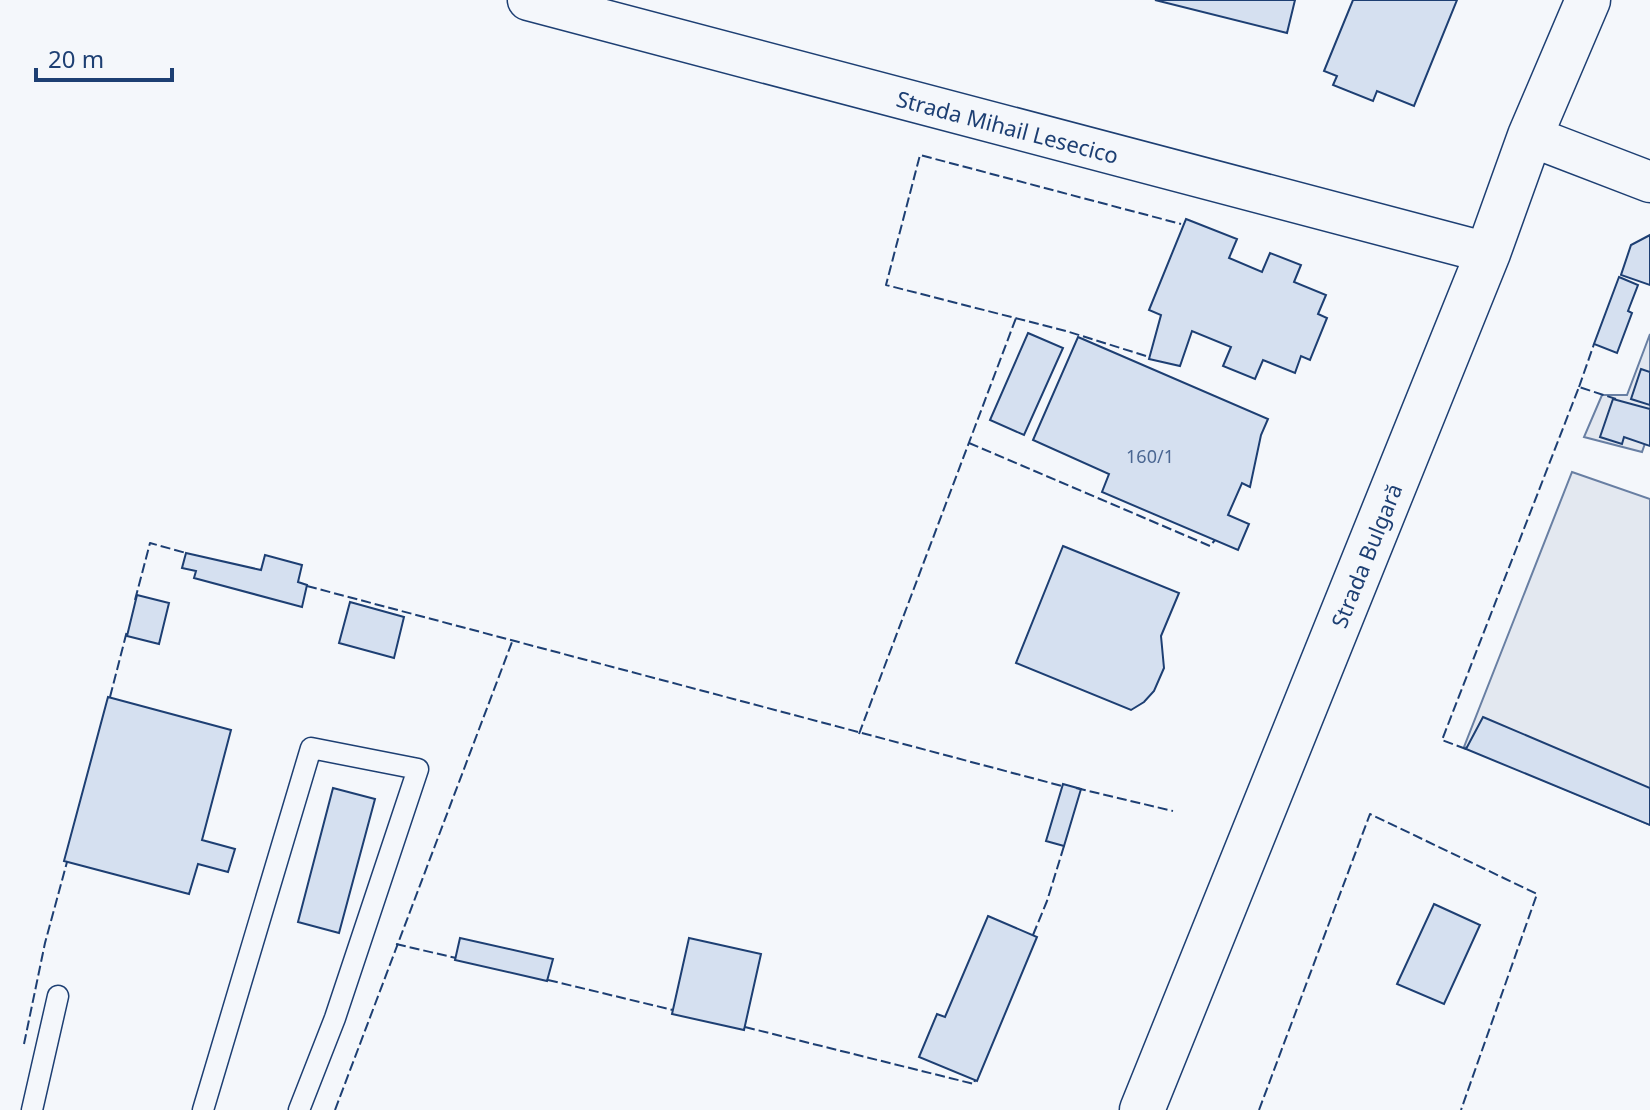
<svg xmlns="http://www.w3.org/2000/svg" width="1650" height="1110" font-family="'Noto Sans',sans-serif">
  <style>
    .parking { fill: #e3e8f0; stroke: #687fa3; stroke-width: 2 }
    .building { fill: #d5e0f0; stroke: #1d3f73; stroke-width: 2 }
    .lines { fill: none; stroke-linecap: round; stroke-linejoin: round }
    .lane-casing { stroke: #1d3f73; stroke-width: 23 }
    .street-casing { stroke: #1d3f73; stroke-width: 43 }
    .secondary-casing { stroke: #1d3f73; stroke-width: 47 }
    .lane { stroke: #f4f7fb; stroke-width: 20 }
    .street { stroke: #f4f7fb; stroke-width: 40 }
    .secondary { stroke: #f4f7fb; stroke-width: 44 }
    .fence { stroke: #1d3f73; stroke-width: 2; stroke-dasharray: 10 4; stroke-linecap: butt }
    .labels { text-anchor: middle; dominant-baseline: central; stroke-width: 6; stroke-linejoin: round; paint-order: stroke }
    .number-label { font-size: 18px; fill: #4b6792 }
    .street-label { font-size: 22px; fill: #1d3f73; stroke: #f4f7fb }
  </style>
  <rect width="100%" height="100%" fill="#f4f7fb"/>
  <!-- parking -->
  <g class="parking">
    <polygon points="1650,334 1650,429 1642,452 1584,437 1602,395 1627,395"/>
    <polygon points="1572,472 1650,499 1650,825 1464,747"/>
  </g>
  <!-- building -->
  <g class="building">
    <polygon points="1155,0 1295,0 1287,33"/>
    <polygon points="1353,0 1457,0 1414,106 1377,91 1373,101 1333,85 1337,76 1324,71"/>
    <polygon points="1186,219 1237,239 1229,258 1262,272 1270,253 1301,265 1294,282 1326,295 1318,314 1327,318 1310,360 1301,356 1295,373 1263,360 1255,379 1223,366 1231,347 1192,331 1180,366 1149,359 1161,315 1149,310"/>
    <polygon points="1650,235 1650,285 1621,275 1631,245"/>
    <polygon points="1619,277 1638,285 1628,311 1632,313 1617,353 1594,344"/>
    <polygon points="1028,333 1063,348 1024,435 990,420"/>
    <polygon points="1078,337 1268,419 1261,435 1250,487 1242,483 1228,515 1249,524 1238,550 1102,492 1109,474 1033,440"/>
    <polygon points="1641,369 1650,372 1650,405 1631,399"/>
    <polygon points="1613,399 1650,409 1650,446 1624,437 1622,444 1600,437"/>
    <polygon points="1063,546 1179,593 1161,636 1164,668 1154,691 1144,702 1131,710 1016,663"/>
    <polygon points="186,553 261,570 265,555 302,565 298,582 307,585 302,607 194,578 196,571 182,568"/>
    <polygon points="137,595 169,603 159,644 127,636"/>
    <polygon points="350,602 404,617 394,658 339,643"/>
    <polygon points="108,697 231,730 202,840 235,849 228,872 198,864 189,894 64,861"/>
    <polygon points="1483,717 1650,788 1650,825 1466,749"/>
    <polygon points="1063,784 1081,789 1064,846 1046,841"/>
    <polygon points="333,788 375,799 339,933 298,922"/>
    <polygon points="1434,904 1480,925 1444,1004 1397,984"/>
    <polygon points="988,916 1037,937 977,1081 919,1057 937,1014 945,1017"/>
    <polygon points="460,938 553,959 547,981 455,960"/>
    <polygon points="689,938 761,954 744,1030 672,1014"/>
  </g>
  <g class="lines">
    <!-- lane casing -->
    <g class="lane-casing">
      <g id="lane">
        <polyline points="32,1110 58,996"/>
        <polyline points="203,1110 311,748 418,769 335,1018 299,1110"/>
      </g>
    </g>
    <!-- street casing -->
    <g class="street-casing">
      <g id="street">
        <path id="s1" d="M 528,0 L 1488,253"/>
        <polyline points="1530,136 1650,182"/>
      </g>
    </g>
    <!-- secondary casing -->
    <g class="secondary-casing">
      <g id="secondary">
        <path id="s2" d="M 1142,1110 L 1488,253 L 1530,136 L 1588,0"/>
      </g>
    </g>
    <!-- lane -->
    <use href="#lane" class="lane"/>
    <!-- street -->
    <use href="#street" class="street"/>
    <!-- secondary -->
    <use href="#secondary" class="secondary"/>
    <!-- fence -->
    <g class="fence">
      <polyline points="1146,356 1066,331 886,285 920,155 1181,224"/>
      <polyline points="1579,387 1594,344"/>
      <polyline points="969,443 1210,546 1215,540"/>
      <polyline points="307,586 1062,786"/>
      <polyline points="135,600 150,543 186,553"/>
      <polyline points="110,697 127,631"/>
      <polyline points="859,734 1016,318"/>
      <polyline points="1466,749 1442,740 1579,387 1616,399"/>
      <polyline points="1076,788 1173,811"/>
      <polyline points="1033,935 1047,901 1064,846"/>
      <polyline points="396,944 456,958"/>
      <polyline points="548,980 673,1010"/>
      <polyline points="745,1027 974,1084 975,1080"/>
      <polyline points="24,1044 45,943 67,862"/>
      <polyline points="335,1110 512,642"/>
      <polyline points="1259,1110 1370,814 1537,894 1461,1110"/>
    </g>
  </g>
  <g class="labels">
    <!-- number labels -->
    <g class="number-label">
      <text x="1150" y="456">160/1</text>
    </g>
    <!-- street labels -->
    <g class="street-label">
      <text stroke="none"><textPath href="#s1" startOffset="496">Strada Mihail Lesecico</textPath></text>
      <text stroke="none"><textPath href="#s2" startOffset="598">Strada Bulgară</textPath></text>
    </g>
  </g>
  <!-- scale -->
  <path d="M36 68v12h136v-12" fill="none" stroke="#1d3f73" stroke-width="4"/>
  <text x="48" y="68" font-size="24" fill="#1d3f73" stroke="#f4f7fb" stroke-width="6" paint-order="stroke">20 m</text>
</svg>
